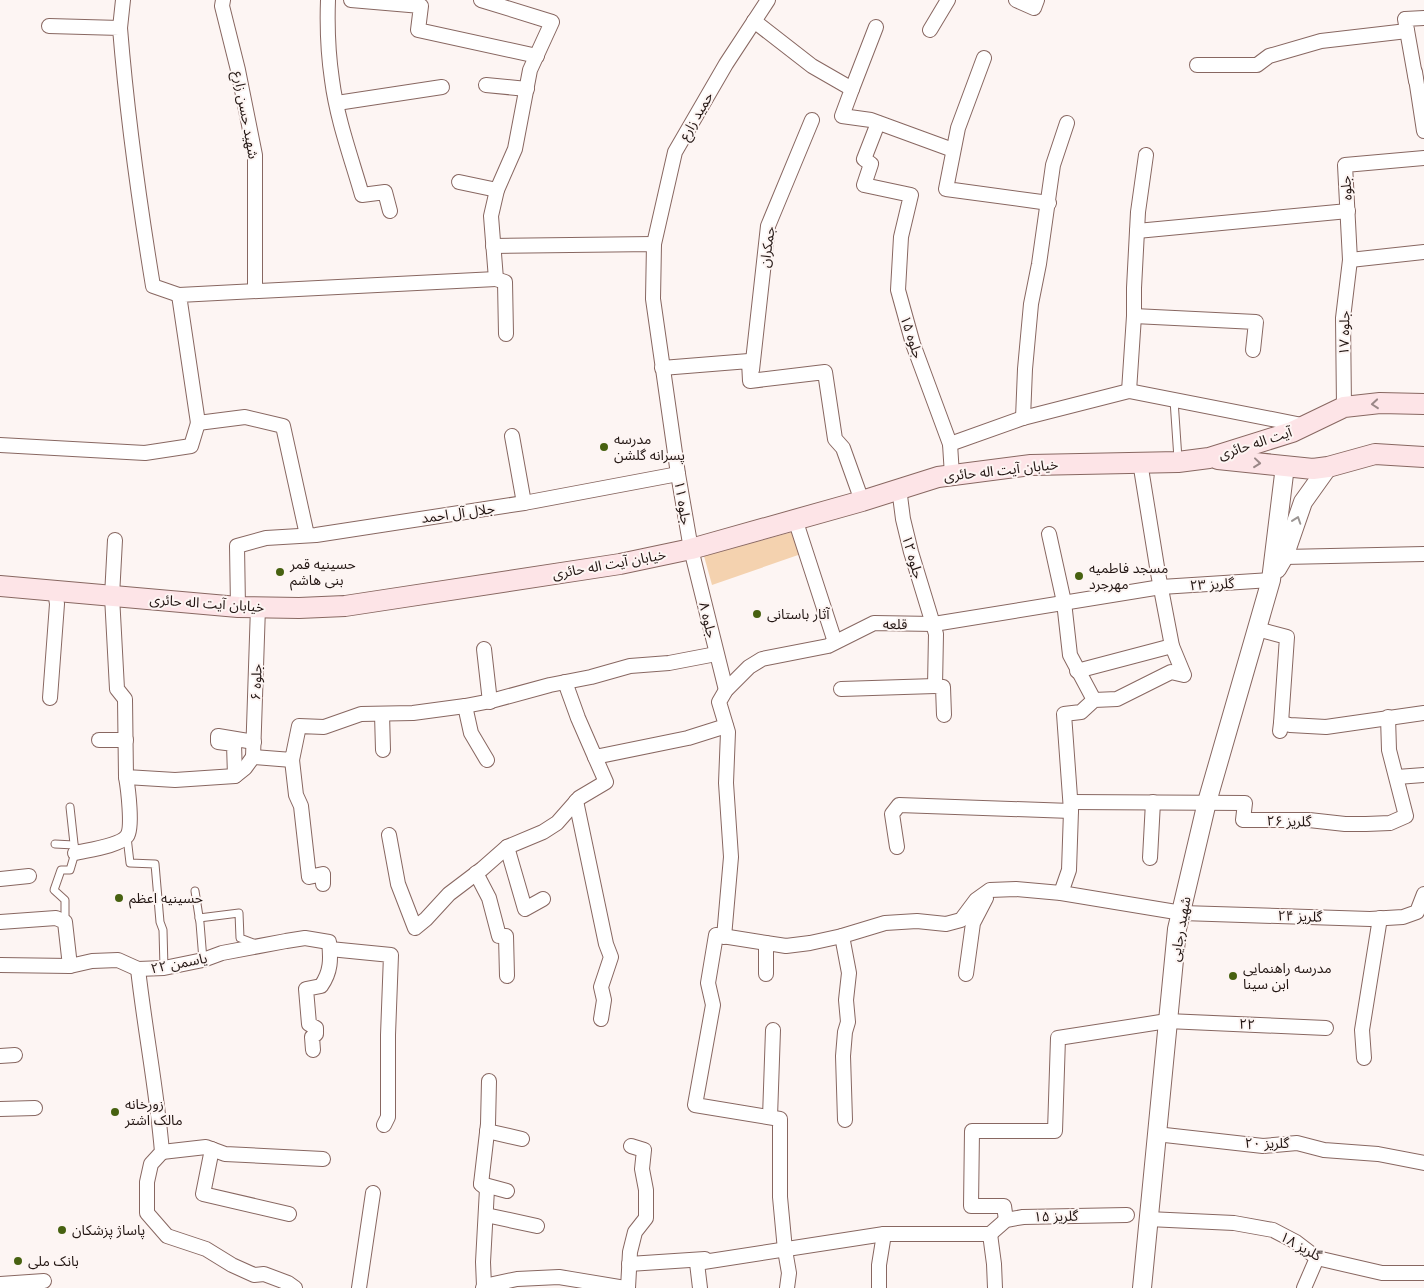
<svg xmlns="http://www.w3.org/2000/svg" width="1424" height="1288" font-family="Poppins,'Noto Sans Arabic',sans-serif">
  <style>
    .green { fill: #f4d2af }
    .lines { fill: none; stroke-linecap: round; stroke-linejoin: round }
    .service-casing { stroke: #886761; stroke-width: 9 }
    .minor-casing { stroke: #886761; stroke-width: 16 }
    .tertiary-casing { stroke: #886761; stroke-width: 20 }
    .secondary-casing { stroke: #886761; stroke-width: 22 }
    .service { stroke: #fff; stroke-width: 7 }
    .minor { stroke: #fff; stroke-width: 14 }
    .tertiary { stroke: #fff; stroke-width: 18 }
    .secondary { stroke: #fde4e7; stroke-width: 20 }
    .oneway { stroke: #9a8787 }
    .oneway2 { stroke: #9c9694 }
    .poi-dot { fill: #476110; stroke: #fdf5f3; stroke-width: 2 }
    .labels { text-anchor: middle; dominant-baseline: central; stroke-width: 4; stroke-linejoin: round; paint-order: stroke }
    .street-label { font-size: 14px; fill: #221512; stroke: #fdf5f3 }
    .poi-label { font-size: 14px; fill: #221512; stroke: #fdf5f3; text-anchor: start }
  </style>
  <rect width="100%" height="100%" fill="#fdf5f3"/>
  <!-- green -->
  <polygon class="green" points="792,532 801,554 712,585 704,556"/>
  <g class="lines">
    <!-- service casing -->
    <g class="service-casing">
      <g id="service">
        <polyline points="1174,400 1178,459"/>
        <polyline points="127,837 130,863 155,864 160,922 163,930 164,968"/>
        <polyline points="55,844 74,845"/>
        <polyline points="195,891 200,923 203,960"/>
        <polyline points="199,918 239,913 240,938 256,944"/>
        <polyline points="65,922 65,900 54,890 61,870 70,870 75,853 70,807"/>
      </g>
    </g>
    <!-- minor casing -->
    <g class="minor-casing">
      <g id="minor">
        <polyline points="223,0 222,6 238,70 255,155 255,291"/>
        <path d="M 328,0 C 327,27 328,53 332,80 C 337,119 351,157 362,195 L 385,192 L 390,211"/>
        <polyline points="351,0 421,6 418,30 537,56"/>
        <polyline points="481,0 552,22 530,70 515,149 497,190 491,216 496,279 505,282 506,334"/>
        <polyline points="1016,0 1034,8 1037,0"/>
        <polyline points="754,21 812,66 852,89 842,116 871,120 953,150"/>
        <path d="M 49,26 L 120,28 C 127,115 139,201 153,286 L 179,295"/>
        <polyline points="120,28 123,0"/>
        <polyline points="930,30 948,0"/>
        <polyline points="984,58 958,128 946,189 1049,203"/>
        <polyline points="1197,65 1257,65 1269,56 1321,41 1407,31"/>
        <polyline points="1415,72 1424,131"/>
        <polyline points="1416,81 1405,19 1424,18"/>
        <polyline points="486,85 527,89"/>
        <polyline points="852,89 876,27"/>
        <polyline points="337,103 442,87"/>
        <polyline points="878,123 864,159 871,164 864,185 911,195 901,237 898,290 913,344 950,444 952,475"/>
        <polyline points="459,182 497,190"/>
        <polyline points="1137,231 1348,211"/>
        <polyline points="654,244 675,152 726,64 768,0"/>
        <polyline points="493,246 654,244 653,299 678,474 691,549 726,690"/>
        <polyline points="1350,260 1424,252"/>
        <polyline points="1134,316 1256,322 1253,350"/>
        <polyline points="662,368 749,361 750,381 825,372 835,439 843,448 862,501"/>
        <polyline points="752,370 768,226 812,120"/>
        <polyline points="1129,391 1134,316 1134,288 1138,212 1146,155"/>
        <polyline points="1344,407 1343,318 1350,260 1345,165 1424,158"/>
        <polyline points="1023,418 1025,369 1031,304 1039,264 1053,165 1067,123"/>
        <polyline points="512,436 524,503"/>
        <polyline points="950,444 1023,418 1129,391 1307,426"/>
        <polyline points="0,445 145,453 191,446 198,423"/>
        <polyline points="899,488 903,519 911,552 936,634 935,686 943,687 944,715"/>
        <polyline points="795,519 835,642"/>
        <polyline points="1049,534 1064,602 1070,655 1094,700"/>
        <polyline points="307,535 283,426 245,417 198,423 179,295 496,279"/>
        <polyline points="115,540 112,596 117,689 125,699 126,777 175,780 235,776 245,768 253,757"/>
        <polyline points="1284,557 1424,554"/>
        <polyline points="238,607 237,546 266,538 316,535 524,503 678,474"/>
        <polyline points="1257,629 1287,637 1281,723"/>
        <polyline points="484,649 490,702"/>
        <polyline points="1077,671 1172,646"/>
        <polyline points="565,682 578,718 595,757 688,738 726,726"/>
        <polyline points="841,689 935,686"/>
        <polyline points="50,698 57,604 55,591"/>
        <polyline points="465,706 471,733 487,760"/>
        <polyline points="382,714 383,750"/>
        <polyline points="1280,731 1281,723 1290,725 1326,727 1424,713"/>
        <polyline points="99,740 126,740"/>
        <polyline points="253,757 292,760 299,726 324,727 361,714 413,713 465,706 491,701 550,685 591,677 630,666 669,663 716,654"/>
        <polyline points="253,757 258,607"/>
        <polyline points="292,760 296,795 301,806 309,877 323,874 323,884"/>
        <polyline points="235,776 234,744 218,742 218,736 254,742"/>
        <polyline points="1397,777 1424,775"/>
        <polyline points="576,801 606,944 611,957 601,987 604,1000 601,1019"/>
        <polyline points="1071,802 1245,803 1243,820 1309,820 1345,824 1366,824 1390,823 1406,816 1389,750 1388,717"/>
        <polyline points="389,835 398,884 415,928 426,919 449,894 482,869 507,847 543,832 557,823 579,798 606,782 595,757"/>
        <polyline points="507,847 525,909 543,899"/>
        <polyline points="897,847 892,814 899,805 1071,811"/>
        <path d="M 75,853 C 87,850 120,846 127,836 C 133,828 128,788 126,777"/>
        <polyline points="1150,858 1153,802"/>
        <polyline points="476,873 489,898 499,936 506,936 507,976"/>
        <polyline points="0,879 29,876"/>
        <polyline points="1061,893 1069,870 1071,811 1064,714 1081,712 1094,700 1117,699 1171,672 1184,675 1172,646 1158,573 1140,462"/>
        <polyline points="0,922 56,918 65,922 70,966"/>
        <polyline points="724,937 731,857 726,783 728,732 719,702 726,690 749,667 762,659 828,646 874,623 934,624 1161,587 1271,580"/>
        <polyline points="330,949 391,955 388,1035 388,1117 384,1125"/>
        <path d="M 0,965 L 70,966 L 92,961 L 118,960 L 138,969 L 164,968 L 203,960 L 222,953 L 286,941 L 305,938 L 329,942 C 331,959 331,972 321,986 L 306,989 L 309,1024 L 316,1028 L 316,1034 L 312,1037 L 313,1050"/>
        <path d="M 138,969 C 145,1031 157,1091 162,1152 L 151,1164 L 147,1182 L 147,1213 L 167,1236 L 206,1249 L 232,1265 L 254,1275 L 264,1274 L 288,1283 L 295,1288"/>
        <polyline points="766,974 766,943"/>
        <polyline points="966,974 973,923 986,898"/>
        <polyline points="0,1056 15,1055"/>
        <polyline points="1364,1058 1362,1030 1380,918"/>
        <polyline points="0,1109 35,1108"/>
        <polyline points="770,1117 773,1030"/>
        <polyline points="845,1120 843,1056 845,1032 848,1022 846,1000 849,973 842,936 885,923 917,921 946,924 961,920 976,900 990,890 1016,889 1061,893 1182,913 1370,919 1403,917 1417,912 1424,894"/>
        <polyline points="487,1131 522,1139"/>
        <polyline points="1156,1134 1263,1146 1297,1143 1324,1150 1378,1154 1424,1163"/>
        <polyline points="212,1149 203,1194 289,1214"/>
        <polyline points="162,1152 206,1147 225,1154 323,1159"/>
        <polyline points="481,1184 507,1191"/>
        <polyline points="486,1215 537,1226"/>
        <polyline points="1148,1219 1234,1223 1273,1230 1296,1242 1317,1258 1382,1273 1424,1273"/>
        <polyline points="1006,1220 1004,1206 971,1206 972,1131 1055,1131 1058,1038 1167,1021 1326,1028"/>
        <polyline points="990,1234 1006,1220 1023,1217 1127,1215"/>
        <polyline points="629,1264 705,1259"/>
        <polyline points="0,1284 44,1281"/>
        <polyline points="484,1286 483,1262 487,1189 481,1184 488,1124 489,1081"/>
        <polyline points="359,1288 373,1193"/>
        <polyline points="483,1288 484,1286 517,1279 559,1277 625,1288"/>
        <polyline points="628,1288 630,1252 635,1232 646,1218 646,1190 642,1169 644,1150 631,1146"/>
        <polyline points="700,1288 697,1263 884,1234 990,1234 994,1264 995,1288"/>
        <polyline points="787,1288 789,1273 785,1250 780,1197 780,1119 695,1105 713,1005 708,983 716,935 786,946 810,943 842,936"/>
        <polyline points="879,1288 879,1265 884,1234"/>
        <polyline points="1304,1288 1317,1258"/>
      </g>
    </g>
    <!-- tertiary casing -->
    <g class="tertiary-casing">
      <g id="tertiary">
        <polyline points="1277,569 1284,557 1303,502 1328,467"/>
        <polyline points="1142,1288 1177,929 1207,802 1271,580 1285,466"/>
      </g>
    </g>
    <!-- secondary casing -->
    <g class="secondary-casing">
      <g id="secondary">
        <polyline points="1218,459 1313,469 1328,467 1375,454 1424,457"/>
        <polyline points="0,586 238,607 299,608 345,606 620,564 691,549 862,501 938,477 1031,465 1178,462 1209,458 1292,432 1344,407 1380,403 1424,404"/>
      </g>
    </g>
    <!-- service -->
    <use href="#service" class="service"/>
    <!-- minor -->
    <use href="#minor" class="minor"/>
    <!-- tertiary -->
    <use href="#tertiary" class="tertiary"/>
    <!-- secondary -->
    <use href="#secondary" class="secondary"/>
  </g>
  <!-- one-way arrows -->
  <defs><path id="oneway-chevron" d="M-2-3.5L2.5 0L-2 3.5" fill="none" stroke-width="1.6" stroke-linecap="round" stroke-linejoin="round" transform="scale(1.25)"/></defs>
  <g class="oneway">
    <use href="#oneway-chevron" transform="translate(1375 404) rotate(175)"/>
    <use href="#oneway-chevron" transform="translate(1257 463) rotate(6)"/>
  </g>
  <use class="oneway2" href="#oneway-chevron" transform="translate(1297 520) rotate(-71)"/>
  <!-- markers -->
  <g class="poi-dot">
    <circle cx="604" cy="447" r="5"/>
    <circle cx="280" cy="572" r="5"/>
    <circle cx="1079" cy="576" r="5"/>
    <circle cx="757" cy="614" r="5"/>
    <circle cx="119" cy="898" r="5"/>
    <circle cx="1233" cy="976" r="5"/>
    <circle cx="115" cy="1112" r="5"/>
    <circle cx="62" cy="1230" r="5"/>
    <circle cx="18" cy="1261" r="5"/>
  </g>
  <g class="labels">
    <!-- street labels -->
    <g class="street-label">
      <text transform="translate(246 115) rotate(80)">شهید حسن زارع</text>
      <text transform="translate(696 116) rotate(-60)">حمید زارع</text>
      <text transform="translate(1346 188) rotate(-94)">جلوه</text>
      <text transform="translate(767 247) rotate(-82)">جمکران</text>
      <text transform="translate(1344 333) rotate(-89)">جلوه ۱۷</text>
      <text transform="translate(912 337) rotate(72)">جلوه ۱۵</text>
      <text transform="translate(1255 443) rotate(-18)">آیت اله حائری</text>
      <text transform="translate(1001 470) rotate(-6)">خیابان آیت اله حائری</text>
      <text transform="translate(683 503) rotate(81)">جلوه ۱۱</text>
      <text transform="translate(458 513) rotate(-8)">جلال آل احمد</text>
      <text transform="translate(913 557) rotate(74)">جلوه ۱۲</text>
      <text transform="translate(609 564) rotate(-10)">خیابان آیت اله حائری</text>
      <text transform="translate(1212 584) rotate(-3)">گلریز ۲۳</text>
      <text transform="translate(207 603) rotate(4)">خیابان آیت اله حائری</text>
      <text transform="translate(708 620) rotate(77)">جلوه ۸</text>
      <text transform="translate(895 624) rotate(1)">قلعه</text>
      <text transform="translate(256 682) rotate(-88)">جلوه ۶</text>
      <text transform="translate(1289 821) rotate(1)">گلریز ۲۶</text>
      <text transform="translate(1300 916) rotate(2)">گلریز ۲۴</text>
      <text transform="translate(1180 929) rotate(-80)">شهید رجایی</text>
      <text transform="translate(179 963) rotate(-11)">یاسمن ۲۲</text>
      <text transform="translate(1247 1024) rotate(3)">۲۲</text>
      <text x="1267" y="1143">گلریز ۲۰</text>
      <text transform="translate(1056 1216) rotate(-1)">گلریز ۱۵</text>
      <text transform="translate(1301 1246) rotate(29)">گلریز ۱۸</text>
    </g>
    <!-- poi labels -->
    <g class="poi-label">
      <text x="614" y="439">مدرسه<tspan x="614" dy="16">پسرانه گلشن</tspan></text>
      <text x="290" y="564">حسینیه قمر<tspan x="290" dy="16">بنی هاشم</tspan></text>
      <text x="1089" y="568">مسجد فاطمیه<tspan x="1089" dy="16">مهرجرد</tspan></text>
      <text x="767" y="614">آثار باستانی</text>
      <text x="129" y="898">حسینیه اعظم</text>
      <text x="1243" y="968">مدرسه راهنمایی<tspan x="1243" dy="16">ابن سینا</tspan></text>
      <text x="125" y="1104">زورخانه<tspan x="125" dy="16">مالک اشتر</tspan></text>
      <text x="72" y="1230">پاساژ پزشکان</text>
      <text x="28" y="1261">بانک ملی</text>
    </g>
  </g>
</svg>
